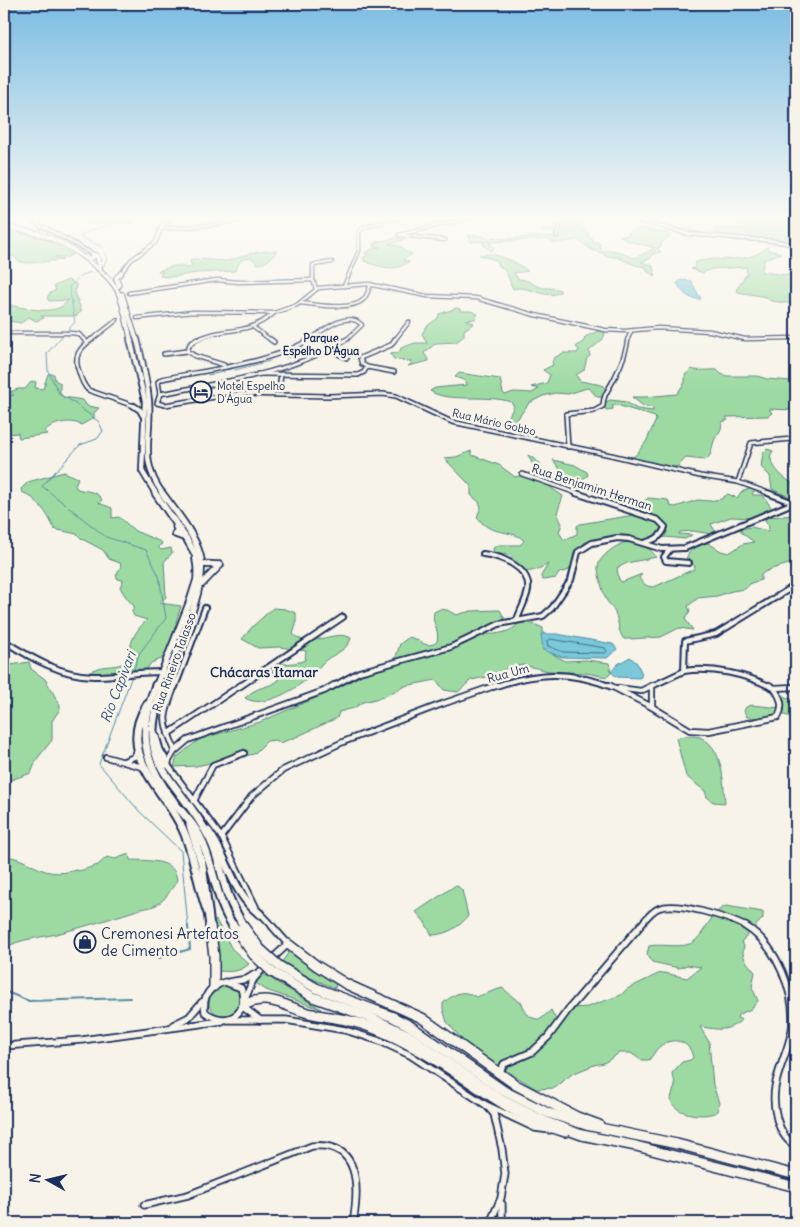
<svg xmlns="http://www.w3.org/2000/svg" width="800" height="1227" font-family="Delius,sans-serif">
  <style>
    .green { fill: #9ddaa2; stroke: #5c8480 }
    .water { fill: #7ac8d8; stroke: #548ba7 }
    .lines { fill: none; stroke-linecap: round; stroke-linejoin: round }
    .shore { stroke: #416c8f; stroke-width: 1 }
    .stream-far1 { stroke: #548ba7; stroke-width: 1 }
    .stream { stroke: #548ba7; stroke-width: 2 }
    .minor-far4-casing { stroke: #1b2f5e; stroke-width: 5 }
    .minor-far3-casing { stroke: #1b2f5e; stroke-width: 6 }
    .minor-far2-casing { stroke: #1b2f5e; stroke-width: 8 }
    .minor-far1-casing { stroke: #1b2f5e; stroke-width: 8 }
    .minor-casing { stroke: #1b2f5e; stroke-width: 9 }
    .highway-far4-casing { stroke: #1b2f5e; stroke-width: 6 }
    .highway-far3-casing { stroke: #1b2f5e; stroke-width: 8 }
    .highway-far2-casing { stroke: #1b2f5e; stroke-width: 9 }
    .highway-far1-casing { stroke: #1b2f5e; stroke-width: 11 }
    .highway-casing { stroke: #1b2f5e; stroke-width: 12 }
    .minor-far4 { stroke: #f7f3e8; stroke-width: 2.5 }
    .minor-far3 { stroke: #f7f3e8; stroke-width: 3 }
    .minor-far2 { stroke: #f7f3e8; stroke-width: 4 }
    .minor-far1 { stroke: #f7f3e8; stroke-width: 4.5 }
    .minor { stroke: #f7f3e8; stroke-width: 5.5 }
    .highway-far4 { stroke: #f7f3e8; stroke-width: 4 }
    .highway-far3 { stroke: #f7f3e8; stroke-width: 4.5 }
    .highway-far2 { stroke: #f7f3e8; stroke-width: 5.5 }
    .highway-far1 { stroke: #f7f3e8; stroke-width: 7 }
    .highway { stroke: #f7f3e8; stroke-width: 9 }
    .highway-bridge-casing { stroke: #1b2f5e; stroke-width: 12; stroke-linecap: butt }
    .highway-bridge { stroke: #f7f3e8; stroke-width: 9 }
    .labels { text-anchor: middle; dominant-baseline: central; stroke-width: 5; stroke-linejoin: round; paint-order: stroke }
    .far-neighbourhood-label { font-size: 11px; font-weight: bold; fill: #1b2f5e; stroke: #f7f3e8 }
    .far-poi-label { font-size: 11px; fill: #1b2f5e; stroke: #f7f3e8; text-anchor: start }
    .far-street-label { font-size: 11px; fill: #1b2f5e; stroke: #f7f3e8 }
    .street-label { font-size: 12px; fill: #1b2f5e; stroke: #f7f3e8 }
    .neighbourhood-label { font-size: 14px; font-weight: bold; fill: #1b2f5e; stroke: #f7f3e8 }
    .water-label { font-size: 14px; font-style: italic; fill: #33557c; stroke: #f7f3e8 }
    .near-poi-label { font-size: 15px; fill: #1b2f5e; stroke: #f7f3e8; text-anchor: start }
  </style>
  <rect width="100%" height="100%" fill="#f7f3e8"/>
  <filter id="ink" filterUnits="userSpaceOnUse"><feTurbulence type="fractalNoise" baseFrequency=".02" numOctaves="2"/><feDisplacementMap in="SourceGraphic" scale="10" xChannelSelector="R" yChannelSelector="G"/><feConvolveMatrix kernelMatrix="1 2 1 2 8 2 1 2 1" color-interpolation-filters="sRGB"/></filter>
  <g filter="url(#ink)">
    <!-- green -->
    <g class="green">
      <polygon points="84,217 133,217 129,219 135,222 126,224 120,222 87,224 83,220"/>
      <path d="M 578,217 L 584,222 L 577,226 L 584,228 L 589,234 L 587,236 L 593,238 L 589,239 L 600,244 L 600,248 L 605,251 C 617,247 624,256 635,258 L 655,248 L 625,240 L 625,238 L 620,236 L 629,235 L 628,233 L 639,228 L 668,233 L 670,236 L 661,243 L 661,246 L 657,248 L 661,252 L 653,254 L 651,258 L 641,262 L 652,265 L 656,276 L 648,272 L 645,266 C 636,269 621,255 605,256 L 605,254 L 592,250 L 578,240 L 555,243 L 548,239 L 489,242 L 494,248 L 492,251 L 483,245 L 484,242 L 474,241 L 472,243 L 468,235 L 484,236 L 488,241 L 493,237 L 501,239 L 555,236 L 556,234 L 551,231 L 544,232 L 542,230 L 551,230 L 557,227 L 553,224 L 559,225 L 562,219 Z"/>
      <path d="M 710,217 L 781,217 L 788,222 L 775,222 L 771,225 L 787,225 L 796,227 L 796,243 L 782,240 L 736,241 L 729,239 L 688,235 L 678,229 C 697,225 701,242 722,231 L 713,231 L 714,228 L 743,229 L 753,226 L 741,225 L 730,220 L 719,220 Z"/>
      <path d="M 21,233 L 44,238 L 72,255 L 68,257 L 55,257 L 63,260 C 55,260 27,265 21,262 C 13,258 18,256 4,255 L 4,235 Z"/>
      <path d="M 396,238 L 404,240 L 389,244 L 402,247 L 404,251 L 412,254 L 403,260 L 409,262 C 404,264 402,266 398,267 C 386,270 372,264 364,261 L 364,257 L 369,254 L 365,253 L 374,248 L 380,247 L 372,245 L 378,243 L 375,242 Z"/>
      <path d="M 766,247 L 769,248 L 768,250 L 781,253 L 763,260 L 764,262 L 761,272 L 796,276 L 796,304 L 771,301 L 766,297 L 738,292 L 736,290 L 747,273 L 746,267 L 711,269 L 703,273 L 691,269 L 694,268 L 696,262 C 717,256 754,264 766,247 Z"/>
      <path d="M 267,251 L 277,251 C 275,255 265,264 259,264 C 256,264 254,260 252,258 C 237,259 241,262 235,271 L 197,273 L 171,277 L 159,276 L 163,271 L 158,271 L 174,266 L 184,266 L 186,269 L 192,266 L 190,261 L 194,259 L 227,261 L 252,253 Z"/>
      <path d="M 492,254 L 513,261 L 528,271 L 514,273 L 518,279 C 528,279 532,285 541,287 C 548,289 556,287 561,291 C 548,302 528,284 513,289 C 508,280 510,272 498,265 L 499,264 L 496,260 L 479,255 Z"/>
      <path d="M 68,280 L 76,284 L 75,295 L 80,306 L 79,310 L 82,311 L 76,316 L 41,316 L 44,318 L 36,321 L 29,317 L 21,323 L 4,320 L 4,316 L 8,313 L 4,313 L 4,305 C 24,306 56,319 68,300 L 49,301 L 47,298 L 49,294 L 56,290 L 54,286 Z"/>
      <polygon points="457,308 460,309 460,311 471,311 478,314 475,319 466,320 474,323 464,330 464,336 456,342 436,343 424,353 429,361 408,366 413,362 394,359 390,354 399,353 401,348 415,343 427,343 422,334 426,327 438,318 439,314"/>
      <path d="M 601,330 L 605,333 L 603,339 L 589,351 L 590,356 L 587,358 L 584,370 L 576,375 L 580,381 L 602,385 L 609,393 L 607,397 L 597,397 L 590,389 L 587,388 L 568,394 L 555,393 L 543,396 L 529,403 L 513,425 L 509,423 L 508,418 L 514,406 L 511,402 C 489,394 447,403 430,391 L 435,388 L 467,385 L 466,381 L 455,377 L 459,373 L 500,379 L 503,393 L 505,395 L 514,392 L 532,393 L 539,389 L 531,387 L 547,383 L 550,375 L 543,370 L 553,365 L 552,362 L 554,358 L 563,353 L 577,353 L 579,350 L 576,347 L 584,341 L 585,337 Z"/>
      <path d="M 692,369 C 698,372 709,369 717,370 L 721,374 L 727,376 L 757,376 L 767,379 L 791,381 L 796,374 L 796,410 L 769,409 L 772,413 L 768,416 L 726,417 L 728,420 L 722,422 C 722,432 717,433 714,441 C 711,449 713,455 705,460 L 686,458 L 678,466 L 671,468 L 626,458 L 635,456 L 646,442 L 656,420 L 655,417 L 617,405 L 613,405 L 613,409 L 607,410 L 602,407 L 604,403 L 610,400 L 619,401 L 626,402 L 637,409 L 653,411 L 653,408 L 643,406 L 632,397 L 645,397 L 677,394 L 685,382 L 685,375 Z"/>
      <path d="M 48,374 L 54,374 L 55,380 L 60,383 L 60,393 L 63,397 L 83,400 L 87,406 L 99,408 L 94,413 L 94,418 L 81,425 C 70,419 53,423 44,431 L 48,434 L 19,438 L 18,433 L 4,434 L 4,397 L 14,395 L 10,392 L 18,389 L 25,389 L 32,381 L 36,382 L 35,388 L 43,389 Z"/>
      <path d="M 767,449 L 773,451 L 770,456 C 773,470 784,479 796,485 L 796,500 L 772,489 L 770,476 L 761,467 L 763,453 Z"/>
      <path d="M 471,451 L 472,455 L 499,465 L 515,477 L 536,471 L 528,455 L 540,463 L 544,479 L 551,488 L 563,496 L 557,513 L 562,524 L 559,532 L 564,540 L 577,534 L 577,526 L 580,524 L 634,515 L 634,509 L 648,498 L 668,500 L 670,506 L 675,507 L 698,500 L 709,501 L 721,499 L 728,494 L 737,498 L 741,492 L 752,488 L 756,490 L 752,493 L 753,495 L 763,495 L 772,509 L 752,518 L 731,517 L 711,524 L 715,531 L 712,534 L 693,531 L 680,532 L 679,534 L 692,535 L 685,539 L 666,537 L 650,541 L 621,539 L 585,542 L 575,553 L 573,565 L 569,570 L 559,573 L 556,578 L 543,580 L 541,576 L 548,564 C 538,569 526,577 517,565 C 514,561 513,558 509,555 L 494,553 L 493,548 L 499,545 L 520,545 L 524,541 C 518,531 496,534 486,526 C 482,524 480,520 477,517 L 481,507 L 479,502 L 471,495 L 471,486 L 444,458 L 456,457 Z"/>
      <polygon points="553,460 575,465 587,472 588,475 582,480 563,482 562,480 563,473"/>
      <path d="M 64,472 L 78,478 L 75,485 L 77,489 C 85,491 98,491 102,500 L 99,503 L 112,508 L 112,518 L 119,517 L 135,531 L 161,542 L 162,544 L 158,547 L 161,550 L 171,548 L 172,553 L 164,562 L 166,597 L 159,603 L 181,606 L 176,622 L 177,634 L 174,641 L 161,659 L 151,663 L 146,670 C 136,673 96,677 89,674 C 101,660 119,673 131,656 C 128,642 137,629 147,620 L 134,616 L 132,612 L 134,606 C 128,600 124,595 120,587 L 123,580 L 118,579 L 116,576 L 121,566 L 120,563 L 109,559 L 103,550 L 82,539 L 77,534 L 54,529 C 49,515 37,498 22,492 L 21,489 L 28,482 Z"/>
      <path d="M 796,515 L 796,561 C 785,567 769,567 761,575 L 761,580 L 751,583 L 745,589 L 732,591 L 717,596 L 698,598 L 688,606 L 690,611 L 685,619 L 693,630 L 679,628 L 661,637 L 629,639 L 624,639 C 618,633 619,621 615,613 C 613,607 607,603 605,597 C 603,592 597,569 598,566 C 600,556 616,545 626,542 C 636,539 652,549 656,557 L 627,563 L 617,568 L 619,580 L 622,582 L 642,574 L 639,578 C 643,583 646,587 654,587 L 694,569 L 695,566 L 686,559 C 690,549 697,543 708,543 L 721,551 L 729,553 L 743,544 L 754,542 L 742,533 L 740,529 L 751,527 L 768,531 L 769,526 L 765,520 L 768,517 Z"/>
      <path d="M 273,608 L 285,609 L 296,613 L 296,625 L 293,634 C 309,651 334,628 351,638 C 348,650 335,653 326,660 C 321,663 318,670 313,674 C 298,688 264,710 245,698 C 258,685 267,689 279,680 L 277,675 L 272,672 L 273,667 C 283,662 295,665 305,660 L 306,651 L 279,647 L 258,648 L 242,639 L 253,626 Z"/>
      <path d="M 440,609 L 447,610 L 456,615 L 471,611 L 500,610 L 506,621 L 485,632 L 486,634 C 497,635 512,632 519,623 C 527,622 535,624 543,628 L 543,643 L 549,652 L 565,661 L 586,660 L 609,663 L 611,673 L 607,677 L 586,673 L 549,671 L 523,665 L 509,667 L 492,676 L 471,680 L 458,692 L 444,690 L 436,680 L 405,686 L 383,697 L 363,702 L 354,708 L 339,712 L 337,718 L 294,738 L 280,743 L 276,740 L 267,741 L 254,754 L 196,766 L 174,767 L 177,757 L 200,739 L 260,722 L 327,693 L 362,675 L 381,669 L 384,666 L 393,666 L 400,644 L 409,637 C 420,639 425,650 437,642 C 440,627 431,625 434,612 Z"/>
      <polygon points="4,662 11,665 29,662 31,669 45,679 60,705 60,709 52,721 52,740 37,759 31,773 5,782 4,781 4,717 7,713 4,713"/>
      <polygon points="782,694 787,698 796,700 796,718 780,714 763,718 747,717 744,711 746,707 752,705 780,708"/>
      <path d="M 684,736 C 689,736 696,736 700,737 C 724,748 723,782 725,803 L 713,802 L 707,797 L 705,791 L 686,776 L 676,738 Z"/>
      <path d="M 129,854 L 130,860 C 147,861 176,858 177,881 C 165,898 162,907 140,909 C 113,918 87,926 60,933 C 42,938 19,938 4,949 L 4,860 L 6,856 C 35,860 40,880 76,870 L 79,871 L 98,865 L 107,857 L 115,859 Z"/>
      <path d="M 456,885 L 462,890 L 468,916 C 460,927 445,935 432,935 L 424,921 L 416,912 Z"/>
      <path d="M 726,906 L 763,912 L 763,918 L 741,942 L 744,946 C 740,956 748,964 755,972 L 752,987 L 758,1001 L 751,1009 L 738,1015 L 737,1018 L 742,1020 C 724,1033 720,1029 700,1027 L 709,1042 L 713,1085 L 719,1103 L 718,1111 C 708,1118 679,1116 672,1103 C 669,1097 675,1090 675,1084 C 675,1079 672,1078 672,1073 L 682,1062 L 691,1060 L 693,1057 C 689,1040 672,1036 659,1047 C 655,1050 653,1056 649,1060 L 641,1060 L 631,1053 L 619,1053 L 604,1063 L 594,1065 L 572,1074 L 555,1088 L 536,1089 L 479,1053 L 464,1042 L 447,1022 L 443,1009 L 443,1003 C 456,993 462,989 476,997 L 502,988 C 510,993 514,1000 522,1003 C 525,1013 530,1020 541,1019 L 551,1010 L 557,1022 L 560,1023 L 575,1008 L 587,1007 L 621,995 L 627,989 L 658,974 L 664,973 L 687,978 L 701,967 L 687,965 L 679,968 L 652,962 L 647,954 L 649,946 C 661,943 685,950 695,941 C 707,930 711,912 726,906 Z"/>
      <path d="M 214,920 L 216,920 L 232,949 L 249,964 C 240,972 231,972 219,971 Z"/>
      <polygon points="290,950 336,981 335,988 303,975 282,962"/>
      <polygon points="260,972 321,1009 266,990 257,984 256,977"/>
      <path d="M 223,986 C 252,983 242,1024 215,1013 L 209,1006 L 210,996 Z"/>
    </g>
    <!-- water -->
    <g class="water">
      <path d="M 681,280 L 691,281 L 701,299 C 688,300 683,293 677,283 Z"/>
      <polygon points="541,634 557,634 613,644 617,649 607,658 562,657 543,650"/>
      <polygon points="630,657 637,663 642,674 640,678 617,677 611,672 618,664"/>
    </g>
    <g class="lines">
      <!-- shore -->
      <polygon class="shore" points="550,639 605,648 607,651 605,653 563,652 548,646 547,641"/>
      <!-- stream-far1 -->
      <g class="stream-far1">
        <polyline points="103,267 107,259 103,247 81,238 81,235 94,229 137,217"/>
        <polyline points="91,272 82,275 69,287 75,322 47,353 48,371 60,395 70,400 99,422 103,431 97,439 80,445 42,486 106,537 146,550 159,576 166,618 139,654 133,672"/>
        <polyline points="311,346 333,333"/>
        <polyline points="286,358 294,355"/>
        <polyline points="235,370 270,361"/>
        <polyline points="208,375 224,372"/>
        <polyline points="132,676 99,764 139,811 181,851 188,927"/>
      </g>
      <!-- stream -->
      <g class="stream">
        <polyline points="159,958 190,949 188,926"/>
        <polyline points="4,991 29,1001 130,998"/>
      </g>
      <!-- minor-far4 casing -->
      <g class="minor-far4-casing">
        <g id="minor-far4">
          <polyline points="26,217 93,254"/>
          <polyline points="37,217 41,227"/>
          <polyline points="627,217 688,234 774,241 796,245"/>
          <polyline points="160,229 210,225 264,217"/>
          <polyline points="557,236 561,217"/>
          <polyline points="445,240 399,235 473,217"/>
          <polyline points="121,273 131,260 156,242 162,225 174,217"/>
          <polyline points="344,286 359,251 359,232 364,227 401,217"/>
          <polyline points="316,289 313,280 313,265 332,262"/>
          <polyline points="129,293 217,280 239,282 313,280"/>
          <path d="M 300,303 C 315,304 352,312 364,299 C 367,295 369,289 371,284"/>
          <polyline points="137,318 193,312 274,313 297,305 318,288 368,284 427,296 476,298 535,315 605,330 625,331 658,328 710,331 745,339 796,338"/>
          <polyline points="253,327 272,341"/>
          <polyline points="4,333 71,333 79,334 85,341"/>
          <polyline points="90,341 117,320"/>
          <path d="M 195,341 C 222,325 244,338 273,314"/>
          <path d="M 308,341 C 322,331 347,309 362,325 L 345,341"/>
          <polyline points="394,341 409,322"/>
          <polyline points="627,341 631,331"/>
        </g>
      </g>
      <!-- minor-far3 casing -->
      <g class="minor-far3-casing">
        <g id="minor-far3">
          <polyline points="84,339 87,343"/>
          <path d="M 92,339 C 79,349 73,356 79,372 C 81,379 83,385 88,390 L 134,406"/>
          <polyline points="197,339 190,344 187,351 195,356 224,365"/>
          <polyline points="270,339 274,342"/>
          <polyline points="329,350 347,358"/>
          <polyline points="164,354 187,351"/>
          <polyline points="394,372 367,367 362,364 360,358 391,345 395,339"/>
          <polyline points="258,374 358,375 364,372 367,367"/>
          <polyline points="279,389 281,375"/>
          <polyline points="160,394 157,403 165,405 234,394 329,396 383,394 396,396 452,422 611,455 700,476 738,482 771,494"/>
          <path d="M 160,394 L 158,382 L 162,379 C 206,370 273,363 310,339"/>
          <path d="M 160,394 C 223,382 291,374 347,339"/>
          <path d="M 568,447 L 566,414 L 594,411 L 603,406 C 603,394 610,388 615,377 C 621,365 626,353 628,339"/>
          <polyline points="522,474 579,494"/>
          <polyline points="738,482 751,443 791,439 796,434"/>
        </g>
      </g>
      <!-- minor-far2 casing -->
      <g class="minor-far2-casing">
        <g id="minor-far2">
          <path d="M 576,493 L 658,520 L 665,527 C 662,537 654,540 644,543"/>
          <polyline points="768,493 796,504"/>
          <polyline points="670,549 664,557 666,561 689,563"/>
          <path d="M 483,554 C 501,556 531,568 528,590 C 526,601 520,610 517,620"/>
          <path d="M 4,641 C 31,658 62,676 94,676 C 117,676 139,672 161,672"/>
          <path d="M 684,671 C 713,667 745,674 771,687"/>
          <polyline points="175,687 205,608"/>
          <polyline points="239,687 343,617"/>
          <polyline points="332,687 359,672 451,647 499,624 543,616 552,608 571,580 578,552 592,543 617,538 629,539 662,549 685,548 793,503"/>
          <path d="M 493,687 C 536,672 569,670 612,687"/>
          <polyline points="650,687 684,671 685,641 716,634 796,585"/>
        </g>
      </g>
      <!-- minor-far1 casing -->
      <g class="minor-far1-casing">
        <g id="minor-far1">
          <path d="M 609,685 L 652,707 L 690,730 L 709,731 L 778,717 C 784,706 781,698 774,688 L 796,687"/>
          <polyline points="769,685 774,688"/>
          <polyline points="652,687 652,707"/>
          <polyline points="618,688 641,691 653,685"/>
          <polyline points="168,734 241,685"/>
          <path d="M 175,751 C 162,717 162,720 175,685"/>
          <polyline points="106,757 142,767"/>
          <polyline points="124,761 134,757 137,751"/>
          <polyline points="194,801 213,765 244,753"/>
          <polyline points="221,837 252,796 283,770 343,742 442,704 497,685"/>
          <polyline points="256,907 222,838 167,764 174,752 188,740 324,691 334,685"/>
          <polyline points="260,913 273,927"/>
          <path d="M 639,927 C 645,920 651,911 659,908 C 678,901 729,918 747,927"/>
        </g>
      </g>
      <!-- minor casing -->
      <g class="minor-casing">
        <g id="minor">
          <polyline points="272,926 288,944 272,959"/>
          <path d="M 745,926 C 776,944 797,994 792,1030 C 786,1063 767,1082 777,1119 C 780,1130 785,1140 796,1146"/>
          <path d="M 225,982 L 241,988 C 250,1015 226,1028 205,1012 C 202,996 210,986 225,982 Z"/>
          <polyline points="229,982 247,979 255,974"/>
          <polyline points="245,999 253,980 265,966"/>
          <polyline points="243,1007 260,1020"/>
          <polyline points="227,1020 286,1020 345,1030 380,1041 410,1055 486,1105 494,1114 502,1149 505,1174 501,1198 490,1223"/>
          <polyline points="173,1025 189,1017 202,1002"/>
          <polyline points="4,1046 82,1040 222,1021"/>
          <polyline points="499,1073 504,1064 532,1052 548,1037 568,1010 640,926"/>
          <polyline points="486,1105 535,1128 550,1130"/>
          <polyline points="502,1204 502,1223"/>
          <path d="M 144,1205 L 188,1195 L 312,1146 C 361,1141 359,1189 353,1223"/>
        </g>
      </g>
      <!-- highway-far4 casing -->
      <g class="highway-far4-casing">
        <g id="highway-far4">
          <path d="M 4,227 C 18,229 32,231 46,236 C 67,244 108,271 118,292 C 124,307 127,325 131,341"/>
          <polyline points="85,257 91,258 94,256 93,254 97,256 100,268"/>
          <polyline points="119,286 116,278 121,273"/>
          <polyline points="122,294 137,341"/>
        </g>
      </g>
      <!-- highway-far3 casing -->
      <g class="highway-far3-casing">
        <g id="highway-far3">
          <polyline points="130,339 145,401 142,471 156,494"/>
          <path d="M 137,339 C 142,360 147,380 149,401 C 152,439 138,460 163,494"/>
          <polyline points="134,406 140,410 144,417"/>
        </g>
      </g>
      <!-- highway-far2 casing -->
      <g class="highway-far2-casing">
        <g id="highway-far2">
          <polyline points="155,493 186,538 195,554 197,567 197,579 190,601 156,687"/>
          <path d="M 162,493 C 176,512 194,533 200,555 C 209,585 174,656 163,687"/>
          <polyline points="176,527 178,530 175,534 186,538"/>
          <polyline points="202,564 220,565"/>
          <polyline points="202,584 220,565"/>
        </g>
      </g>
      <!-- highway-far1 casing -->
      <g class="highway-far1-casing">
        <g id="highway-far1">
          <path d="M 156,685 C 137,733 143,762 174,802 C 182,813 193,823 199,835 C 215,865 214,899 234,927"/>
          <path d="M 163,685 C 132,769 178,775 210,839 C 218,855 221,873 226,889 C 230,903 237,915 244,927"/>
          <path d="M 147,705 C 115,756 166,789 184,832 C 195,858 198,887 208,913"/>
          <polyline points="155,736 159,750 167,764"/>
          <polyline points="190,825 202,864 210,927"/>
          <path d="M 208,831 C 228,858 232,893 260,914"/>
        </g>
      </g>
      <!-- highway casing -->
      <g class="highway-casing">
        <g id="highway">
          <polyline points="210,926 214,956 214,986"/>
          <polyline points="233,926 254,955"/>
          <polyline points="243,926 260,949"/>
          <polyline points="288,944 317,966 346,984 422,1018 516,1085 577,1117 599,1125"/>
          <polyline points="279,966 316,988 393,1017 410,1026 504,1091 548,1113 586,1125 677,1144 796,1175"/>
          <polyline points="272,972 313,997 369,1017 406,1034 500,1099 546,1122 582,1135 636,1146 796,1187"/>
          <path d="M 244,1005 C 266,993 283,1005 305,1012 C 318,1016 333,1017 346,1020 C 370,1025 392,1035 413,1047 C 467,1075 504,1114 565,1132"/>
        </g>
      </g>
      <!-- minor-far4 -->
      <use href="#minor-far4" class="minor-far4"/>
      <!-- minor-far3 -->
      <use href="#minor-far3" class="minor-far3"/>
      <!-- minor-far2 -->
      <use href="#minor-far2" class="minor-far2"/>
      <!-- minor-far1 -->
      <use href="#minor-far1" class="minor-far1"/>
      <!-- minor -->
      <use href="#minor" class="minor"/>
      <!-- highway-far4 -->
      <use href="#highway-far4" class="highway-far4"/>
      <!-- highway-far3 -->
      <use href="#highway-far3" class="highway-far3"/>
      <!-- highway-far2 -->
      <use href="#highway-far2" class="highway-far2"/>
      <!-- highway-far1 -->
      <use href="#highway-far1" class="highway-far1"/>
      <!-- highway -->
      <use href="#highway" class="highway"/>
      <!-- highway-bridge casing -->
      <g class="highway-bridge-casing">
        <g id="highway-bridge">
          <polyline points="260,949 279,966"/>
          <polyline points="254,955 272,972"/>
        </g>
      </g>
      <!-- highway-bridge -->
      <use href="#highway-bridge" class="highway-bridge"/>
    </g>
  </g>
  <!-- sky -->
  <linearGradient id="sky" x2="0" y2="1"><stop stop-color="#7cbce2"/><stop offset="0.56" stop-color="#fbfaf5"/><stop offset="1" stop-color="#fbfaf5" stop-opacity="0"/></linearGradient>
  <rect width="800" height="389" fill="url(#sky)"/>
  <!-- icons -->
  <defs>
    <g id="hotel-ring" transform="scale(1.125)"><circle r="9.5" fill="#f7f3e8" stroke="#1b2f5e" stroke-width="1.5"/><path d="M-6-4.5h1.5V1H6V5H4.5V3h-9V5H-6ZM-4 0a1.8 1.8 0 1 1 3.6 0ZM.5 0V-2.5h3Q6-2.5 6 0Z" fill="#1b2f5e"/></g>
    <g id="shop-ring" transform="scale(1.125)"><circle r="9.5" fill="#f7f3e8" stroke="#1b2f5e" stroke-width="1.5"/><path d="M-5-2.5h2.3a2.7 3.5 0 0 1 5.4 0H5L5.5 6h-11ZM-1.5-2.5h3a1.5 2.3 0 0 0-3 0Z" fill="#1b2f5e"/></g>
  </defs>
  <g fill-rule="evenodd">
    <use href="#hotel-ring" x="201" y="392"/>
    <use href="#shop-ring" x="85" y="942"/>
  </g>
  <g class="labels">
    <!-- far-neighbourhood labels -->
    <g class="far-neighbourhood-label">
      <text x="321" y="338">Parque<tspan x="321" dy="13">Espelho D'Água</tspan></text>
    </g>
    <!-- far-poi labels -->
    <g class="far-poi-label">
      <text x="217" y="386">Motel Espelho<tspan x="217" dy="13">D'Água</tspan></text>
    </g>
    <!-- far-street labels -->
    <g class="far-street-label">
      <text transform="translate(494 422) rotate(13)">Rua Mário Gobbo</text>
    </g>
    <!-- street labels -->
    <g class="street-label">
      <text transform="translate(592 487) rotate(18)">Rua Benjamim Herman</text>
      <text transform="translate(174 662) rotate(-70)">Rua Rineiro Talasso</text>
      <text transform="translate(508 673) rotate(-15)">Rua Um</text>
    </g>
    <!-- neighbourhood labels -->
    <g class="neighbourhood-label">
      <text x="264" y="672">Chácaras Itamar</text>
    </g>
    <!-- water labels -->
    <g class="water-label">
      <text transform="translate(118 687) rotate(-69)">Rio Capivari</text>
    </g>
    <!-- near-poi labels -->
    <g class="near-poi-label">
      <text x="101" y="933">Cremonesi Artefatos<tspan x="101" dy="17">de Cimento</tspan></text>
    </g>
  </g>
  <!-- margin -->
  <rect width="800" height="1227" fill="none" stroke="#f7f3e8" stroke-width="20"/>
  <rect x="10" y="10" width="780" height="1207" fill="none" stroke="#1b2f5e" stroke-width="2" filter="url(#ink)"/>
  <!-- north arrow -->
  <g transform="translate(48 1180) rotate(278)" stroke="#f7f3e8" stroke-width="4" paint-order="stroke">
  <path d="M0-4L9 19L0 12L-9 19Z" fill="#1b2f5e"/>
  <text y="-8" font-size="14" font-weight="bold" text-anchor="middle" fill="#1b2f5e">N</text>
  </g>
</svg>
